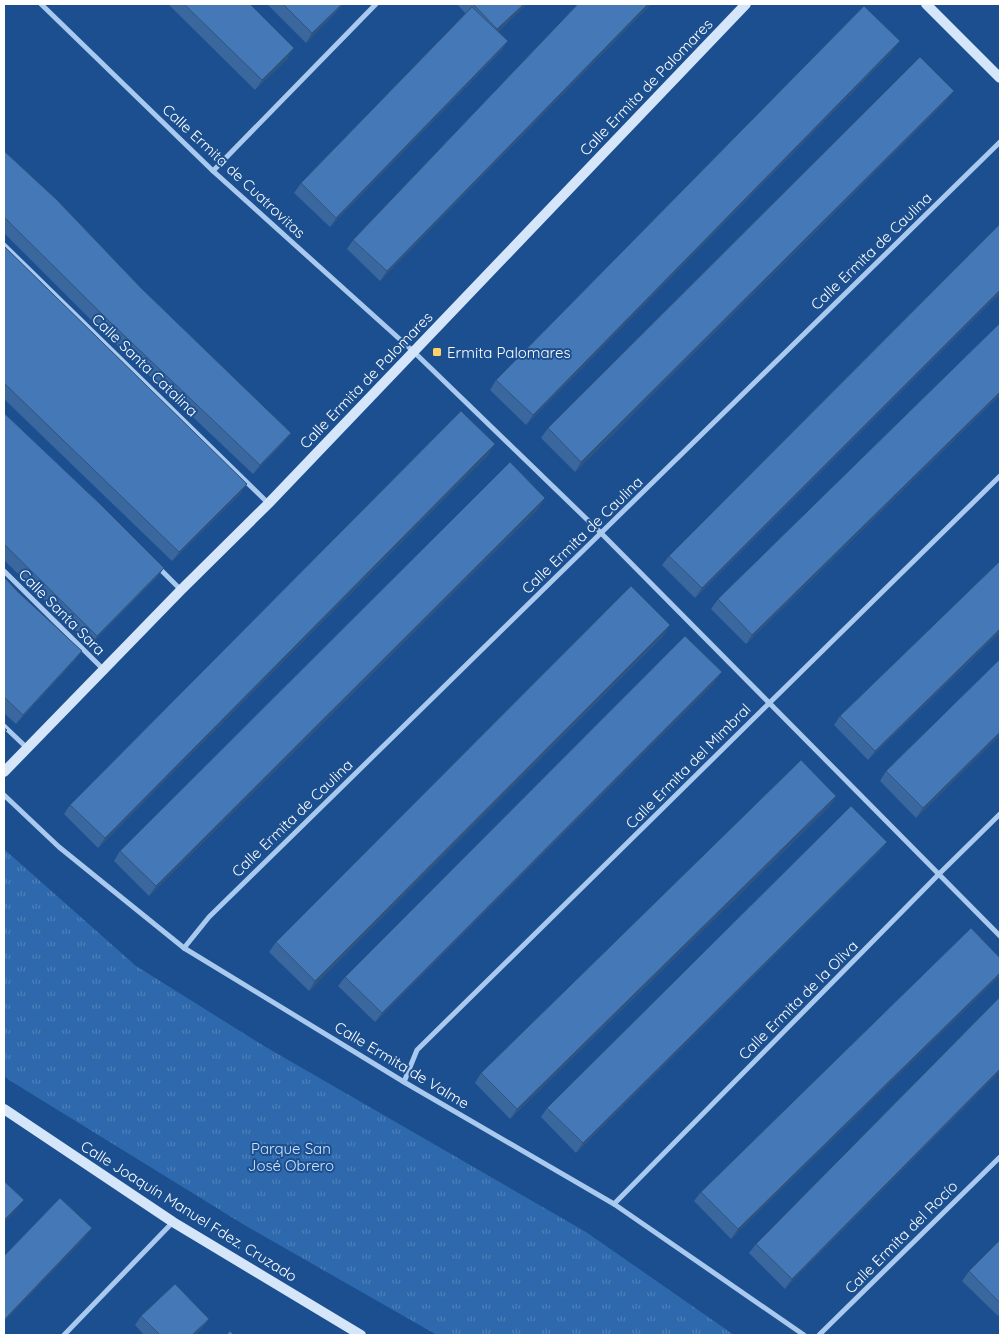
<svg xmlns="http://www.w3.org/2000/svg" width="1004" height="1339" font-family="Quicksand,sans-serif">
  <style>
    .park { fill: url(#park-tufts) }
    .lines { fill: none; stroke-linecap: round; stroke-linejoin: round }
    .street { stroke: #a9c9ee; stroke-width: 5 }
    .secondary { stroke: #d6e6fa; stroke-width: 10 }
    .wall { fill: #3a679d }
    .shaded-wall { fill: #305480 }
    .building { fill: #4478b7; stroke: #305480 }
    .poi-dot { fill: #ffd166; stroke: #1b4f8f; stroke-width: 2 }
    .labels { text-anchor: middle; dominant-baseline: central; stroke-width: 4; stroke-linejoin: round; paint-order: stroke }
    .street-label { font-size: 15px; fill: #fff; stroke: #1b4f8f }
    .poi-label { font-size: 15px; fill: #fff; stroke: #1b4f8f; text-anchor: start }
    .park-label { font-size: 15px; fill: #cfe3fa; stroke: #1b4f8f }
  </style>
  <defs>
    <pattern id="park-tufts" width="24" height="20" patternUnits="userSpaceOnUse" patternTransform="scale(1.25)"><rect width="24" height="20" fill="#2e69ad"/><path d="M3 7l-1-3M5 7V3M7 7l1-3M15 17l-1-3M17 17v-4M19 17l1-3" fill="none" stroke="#4d80b9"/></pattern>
  </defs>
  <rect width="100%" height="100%" fill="#1b4f8f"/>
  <!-- park -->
  <polygon class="park" points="4,849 136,966 264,1046 586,1232 734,1335 437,1335 246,1226 9,1080 4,1076"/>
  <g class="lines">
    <!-- street -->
    <g class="street">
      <polyline points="41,4 213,171 414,352 601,533 1000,936"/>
      <polyline points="213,171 376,4"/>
      <polyline points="4,245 268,503"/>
      <polyline points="157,566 181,590"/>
      <polyline points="4,571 104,670"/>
      <polyline points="4,726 27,748"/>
      <polyline points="4,795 59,847 184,948 404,1082 614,1204 804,1335"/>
      <polyline points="184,948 209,917 1000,142"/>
      <polyline points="404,1082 417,1050 1000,476"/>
      <polyline points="614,1204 939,874 1000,814"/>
      <polyline points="64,1335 173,1222"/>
      <polyline points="819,1335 1000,1157"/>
    </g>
    <!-- secondary -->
    <g class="secondary">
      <polyline points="926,4 1000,78"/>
      <polyline points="4,772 181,590 268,504 746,4"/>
      <polyline points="4,1109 173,1222 361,1335"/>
    </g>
  </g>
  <!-- wall -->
  <g class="wall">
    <polygon points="168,4 250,4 288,58 255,90"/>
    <polygon points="267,4 343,4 338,10 306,43"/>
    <polygon points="457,4 527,4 498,32 508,41 501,51 330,227 294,193 301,183 466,14"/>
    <polygon points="578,4 651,4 380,281 347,249 353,240"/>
    <polygon points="893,51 526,425 490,390 496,380"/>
    <polygon points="947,100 575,472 541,438 548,428"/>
    <polygon points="4,151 141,288 291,433 284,442 253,474 102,331 4,233"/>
    <polygon points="1000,224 1000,293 695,598 662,565 669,556"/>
    <polygon points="4,246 247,484 240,494 172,561 4,399"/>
    <polygon points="1000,323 1000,395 746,644 711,609 718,599"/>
    <polygon points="4,413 164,568 157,577 90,645 4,560"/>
    <polygon points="489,454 98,848 64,814 70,805"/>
    <polygon points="539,508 149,896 114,861 120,851"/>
    <polygon points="4,577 75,660 16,724 4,713"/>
    <polygon points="1000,632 868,760 834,725 840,716"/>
    <polygon points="664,635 309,991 269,952 276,942"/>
    <polygon points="715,682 375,1022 338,986 345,977"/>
    <polygon points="1000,735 916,818 880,781 886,771"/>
    <polygon points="836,796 830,806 510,1119 475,1083 481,1073"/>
    <polygon points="887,842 880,851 576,1153 541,1117 547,1108"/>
    <polygon points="1000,958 731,1239 694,1201 701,1192"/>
    <polygon points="1000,997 785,1289 749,1253 756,1244"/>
    <polygon points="1000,1240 1000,1314 998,1316 962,1281 969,1271"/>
    <polygon points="141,1316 209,1319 202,1328 195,1335 144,1335 135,1325"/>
  </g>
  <!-- shaded-wall -->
  <g class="shaded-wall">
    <polygon points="342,4 343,4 338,10 306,43 312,33"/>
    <polygon points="524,4 527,4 491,39 497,29"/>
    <polygon points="648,4 651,4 380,281 387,271"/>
    <polygon points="508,41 501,51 330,227 336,218"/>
    <polygon points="900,41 893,51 526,425 533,415"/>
    <polygon points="294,48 288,58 255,90 262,80"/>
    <polygon points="954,91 947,100 575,472 581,462"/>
    <polygon points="1000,290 1000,293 695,598 702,588"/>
    <polygon points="1000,392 1000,395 746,644 752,635"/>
    <polygon points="291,433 284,442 253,474 260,465"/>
    <polygon points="495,444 489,454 98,848 105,838"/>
    <polygon points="247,484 240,494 172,561 179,552"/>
    <polygon points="545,498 539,508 149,896 156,886"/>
    <polygon points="164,568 157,577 90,645 97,636"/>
    <polygon points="670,625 664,635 309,991 315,981"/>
    <polygon points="1000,629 1000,632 868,760 875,751"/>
    <polygon points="82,651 75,660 16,724 23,715"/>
    <polygon points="722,672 715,682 375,1022 382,1013"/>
    <polygon points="1000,732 1000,735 916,818 923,808"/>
    <polygon points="836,796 830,806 510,1119 517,1109"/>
    <polygon points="887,842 880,851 576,1153 583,1143"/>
    <polygon points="1000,973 1000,976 731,1239 738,1229"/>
    <polygon points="1000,1069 1000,1072 785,1289 792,1279"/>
    <polygon points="24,1200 17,1209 4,1223 4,1220"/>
    <polygon points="92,1228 85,1238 4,1322 4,1320"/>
    <polygon points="209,1319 202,1328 195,1335 192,1335"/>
  </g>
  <!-- building -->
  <g class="building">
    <polygon points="184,4 250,4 294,48 262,80"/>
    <polygon points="283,4 342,4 312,33"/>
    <polygon points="473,4 524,4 497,29"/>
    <polygon points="578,4 648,4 387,271 353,240"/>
    <polygon points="864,6 900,41 533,415 496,380"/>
    <polygon points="472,7 508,41 336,218 301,183"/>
    <polygon points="920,57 954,91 581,462 548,428"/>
    <polygon points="4,151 57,200 141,288 291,433 260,465 109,321 4,217"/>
    <polygon points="1000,224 1000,290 702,588 669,556"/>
    <polygon points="4,246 247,484 179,552 4,383"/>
    <polygon points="1000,323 1000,392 752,635 718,599"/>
    <polygon points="461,411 495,444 105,838 70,805"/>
    <polygon points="4,413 100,504 164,568 97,636 4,544"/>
    <polygon points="510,462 545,498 156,886 120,851"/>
    <polygon points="1000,561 1000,629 875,751 840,716"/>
    <polygon points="4,577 18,592 82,651 23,715 4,697"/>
    <polygon points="631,586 670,625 315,981 276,942"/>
    <polygon points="685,636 722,672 382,1013 345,977"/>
    <polygon points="1000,659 1000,732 923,808 886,771"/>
    <polygon points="4,728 7,730 4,733"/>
    <polygon points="801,760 836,796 517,1109 481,1073"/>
    <polygon points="851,806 887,842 583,1143 547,1108"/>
    <polygon points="971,928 1000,958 1000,973 738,1229 701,1192"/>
    <polygon points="1000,997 1000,1069 792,1279 756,1244"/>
    <polygon points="4,1181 24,1200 4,1220"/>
    <polygon points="60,1198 92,1228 4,1320 4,1256"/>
    <polygon points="1000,1240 1000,1303 969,1271"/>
    <polygon points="175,1284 209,1319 192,1335 160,1335 141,1316"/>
    <polygon points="230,1331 234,1335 226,1335"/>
  </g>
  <!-- markers -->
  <rect class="poi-dot" x="432" y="347" width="10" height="10" rx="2.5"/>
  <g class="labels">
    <!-- street labels -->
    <g class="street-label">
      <text transform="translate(646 87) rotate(-46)">Calle Ermita de Palomares</text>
      <text transform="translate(234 171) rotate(43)">Calle Ermita de Cuatrovitas</text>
      <text transform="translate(871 251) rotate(-44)">Calle Ermita de Caulina</text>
      <text transform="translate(145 365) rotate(44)">Calle Santa Catalina</text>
      <text transform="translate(366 380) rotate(-46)">Calle Ermita de Palomares</text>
      <text transform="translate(582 535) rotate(-44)">Calle Ermita de Caulina</text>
      <text transform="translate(62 612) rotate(45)">Calle Santa Sara</text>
      <text transform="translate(688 766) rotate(-45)">Calle Ermita del Mimbral</text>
      <text transform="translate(292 818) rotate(-44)">Calle Ermita de Caulina</text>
      <text transform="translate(798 1000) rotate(-45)">Calle Ermita de la Oliva</text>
      <text transform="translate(402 1065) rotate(31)">Calle Ermita de Valme</text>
      <text transform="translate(189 1211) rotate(32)">Calle Joaquín Manuel Fdez. Cruzado</text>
      <text transform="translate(901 1237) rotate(-45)">Calle Ermita del Rocío</text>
    </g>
    <!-- poi labels -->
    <g class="poi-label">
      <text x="447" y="352">Ermita Palomares</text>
    </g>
    <!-- park labels -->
    <g class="park-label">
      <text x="291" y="1148">Parque San<tspan x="291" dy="17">José Obrero</tspan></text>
    </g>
  </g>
  <!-- border -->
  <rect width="1004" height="1339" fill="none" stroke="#ffffff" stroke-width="10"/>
</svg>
